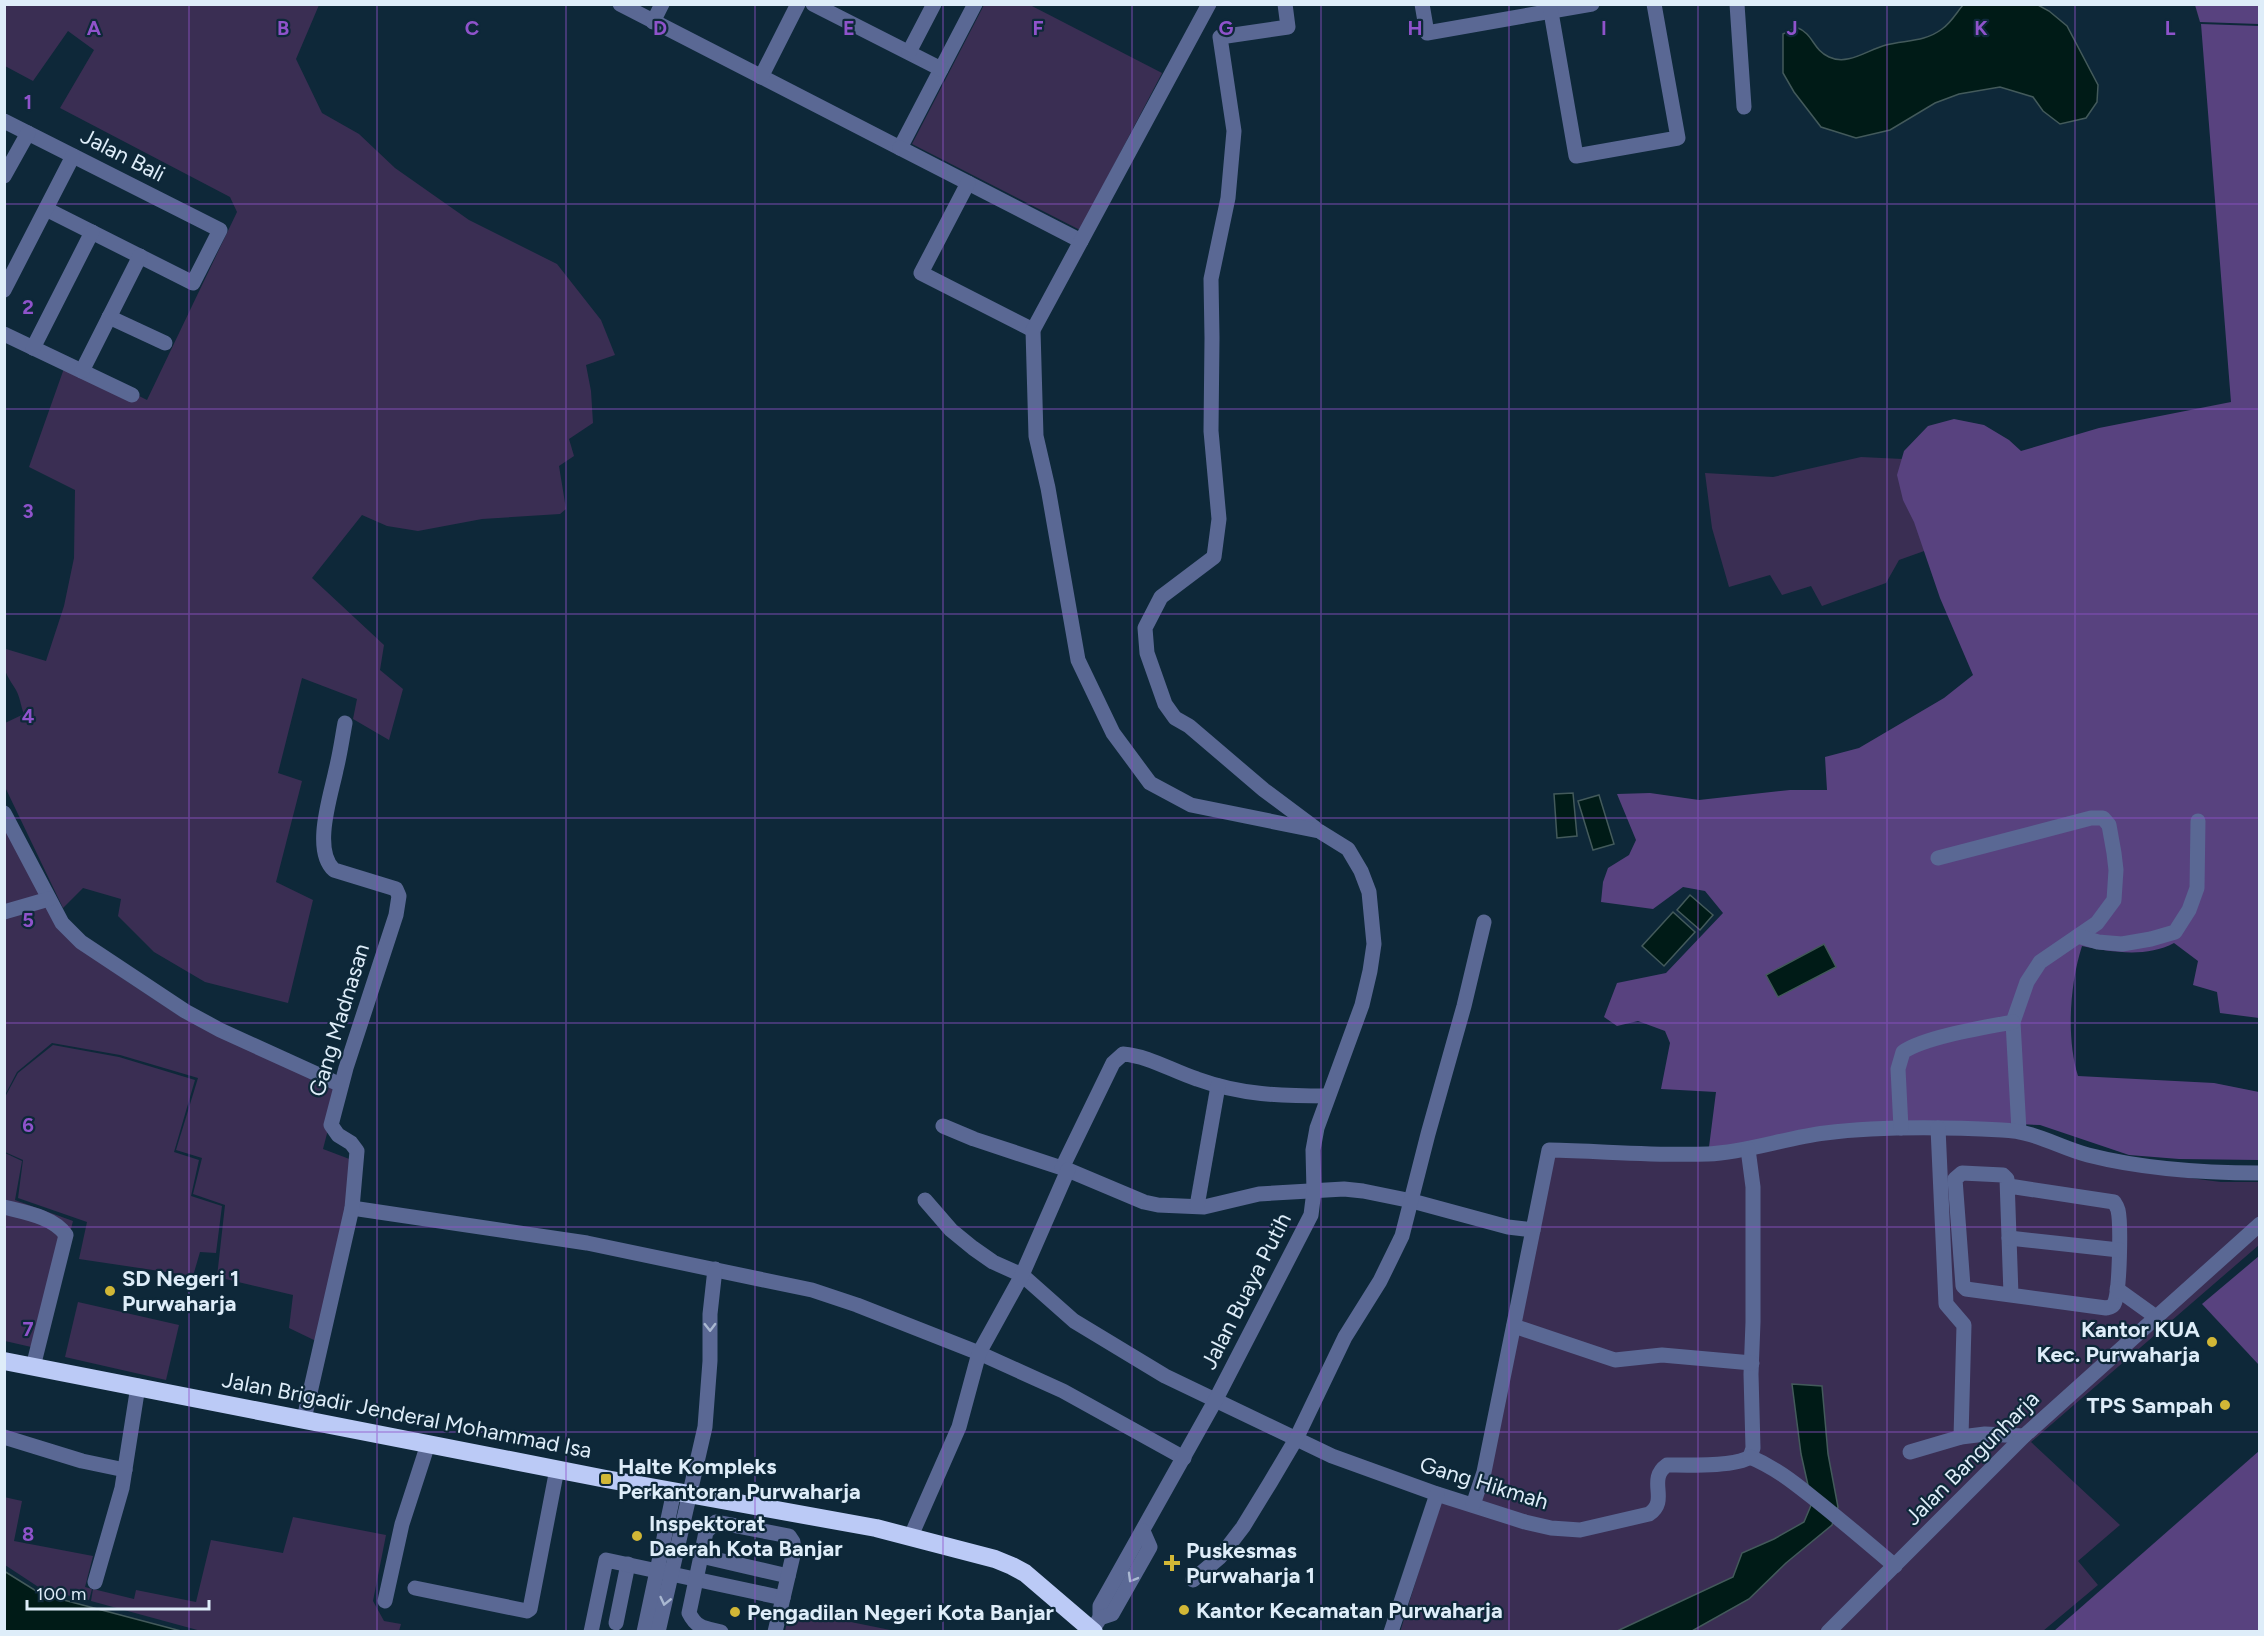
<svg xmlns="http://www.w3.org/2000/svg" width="2264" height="1636" font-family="Figtree,sans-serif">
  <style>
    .green { fill: #3a2e53 }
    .forest { fill: #58427f }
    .water { fill: #001b17; stroke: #435a5b; stroke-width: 1.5 }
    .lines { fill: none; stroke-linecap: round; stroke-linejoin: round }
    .minor { stroke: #5a6894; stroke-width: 15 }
    .highway { stroke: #bbcaf6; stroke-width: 18 }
    .oneway { stroke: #a9b8d1 }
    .grid { fill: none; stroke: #8f53cb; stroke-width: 1.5; stroke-opacity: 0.55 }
    .poi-dot { fill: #d2b736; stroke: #0e2839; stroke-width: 2 }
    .labels { text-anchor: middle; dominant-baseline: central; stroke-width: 4.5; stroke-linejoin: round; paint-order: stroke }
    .street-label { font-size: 22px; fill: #deedf9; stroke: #0e2839 }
    .poi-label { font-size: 22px; font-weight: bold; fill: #deedf9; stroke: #0e2839; text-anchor: start }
    .grid-label { font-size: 20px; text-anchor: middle; font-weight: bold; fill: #8f53cb; stroke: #0e2839; stroke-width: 4.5; stroke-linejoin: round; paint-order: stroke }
  </style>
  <rect width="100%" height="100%" fill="#0e2839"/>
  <!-- green -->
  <g class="green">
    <path d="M 5,5 L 319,5 L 296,59 L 322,113 L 359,134 L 395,168 L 469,220 L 557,264 L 601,320 L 615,355 L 586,365 L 591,391 L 593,423 L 569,439 L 574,456 L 559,466 L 566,509 L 560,514 L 482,519 L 418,531 L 387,526 L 362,515 L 312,578 L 384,645 L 380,670 L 403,689 L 389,740 L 353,719 L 357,699 L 302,678 L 278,773 L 302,781 L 276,882 L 313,900 L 288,1003 L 205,982 L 154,952 L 118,916 L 121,899 L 83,888 L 63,908 L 5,787 L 5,723 L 24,714 C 21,707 20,697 16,690 C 7,675 0,668 6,649 L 46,661 L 64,606 L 74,558 L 75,490 L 29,467 L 67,360 L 147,400 L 237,212 L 230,197 L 60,108 L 94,50 L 68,31 L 33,81 L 5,66 Z"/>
    <polygon points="984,5 1030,5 1162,73 1080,230 912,144"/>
    <polygon points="1861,457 1903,459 1927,550 1899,560 1886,583 1822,606 1811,586 1782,595 1770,575 1729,587 1712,528 1705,473 1773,477"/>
    <polygon points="5,828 77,946 128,982 181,1017 338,1091 323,1149 360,1163 316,1341 289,1328 293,1295 217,1277 225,1205 193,1194 202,1158 176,1150 198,1078 120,1055 52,1043 17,1072 5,1095"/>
    <polygon points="53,1045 119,1057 195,1080 174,1152 199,1160 191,1196 222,1206 216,1253 200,1252 193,1276 79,1259 87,1222 18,1198 23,1160 5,1152 5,1097 18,1073"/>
    <polygon points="1879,1134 1995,1134 2026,1140 2135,1171 2221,1182 2259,1182 2259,1245 2031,1442 2120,1525 2078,1561 2098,1585 2043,1631 1400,1632 1441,1500 1475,1513 1552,1155 1709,1158 1834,1137"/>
    <polygon points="5,1153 22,1161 15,1200 73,1221 40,1349 5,1341"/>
    <polygon points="78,1302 179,1325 166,1380 65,1357"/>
    <polygon points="4,1497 22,1501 14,1541 93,1556 85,1587 92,1589 89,1600 43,1590 5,1565"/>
    <polygon points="293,1517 386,1535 373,1601 384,1621 401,1624 399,1631 201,1631 91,1601 93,1589 134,1599 136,1590 196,1602 211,1540 283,1553"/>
    <polygon points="807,1613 895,1631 785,1631 788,1617"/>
  </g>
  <!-- forest -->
  <g class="forest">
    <polygon points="2195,5 2259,5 2259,24 2200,22"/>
    <path d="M 2201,24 L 2259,26 L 2259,1018 L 2220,1013 L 2217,992 L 2193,985 L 2198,961 L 2174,943 C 2146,958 2111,952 2082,946 C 2070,983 2066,1038 2078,1076 L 2214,1083 L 2259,1092 L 2259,1160 L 2179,1159 L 2129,1155 L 2040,1125 L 1973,1122 L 1746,1146 L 1709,1147 L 1716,1092 L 1661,1089 L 1670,1043 L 1665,1031 L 1638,1021 L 1617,1026 L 1604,1017 L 1617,983 L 1666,973 L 1723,913 L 1705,891 L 1683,887 L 1653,909 L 1601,902 L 1603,882 L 1608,868 L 1629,855 L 1636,840 L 1617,794 L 1650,793 L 1699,800 L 1790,790 L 1827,790 L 1825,757 L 1859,748 L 1944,698 L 1973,675 L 1940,598 L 1914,522 L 1903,500 L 1897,475 L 1904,451 L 1928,426 L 1954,419 L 1984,425 L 2009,440 L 2021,451 L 2099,428 L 2231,402 Z"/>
    <polygon points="2259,1256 2259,1365 2202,1304"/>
    <polygon points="2259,1451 2259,1631 2054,1631"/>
  </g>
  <!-- water -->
  <g class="water">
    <path d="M 1963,5 L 2038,5 L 2049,11 L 2067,26 L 2098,85 L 2097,102 L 2086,118 L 2060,124 L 2043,111 L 2033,97 L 2000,87 L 1959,94 L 1935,103 L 1890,130 L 1856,138 L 1821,127 L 1794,92 L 1783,73 L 1783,34 L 1796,27 C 1814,34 1812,49 1829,57 C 1848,66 1867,50 1886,45 C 1905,40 1925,42 1942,29 C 1951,23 1957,12 1963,5 Z"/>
    <polygon points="1573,793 1577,836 1557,838 1554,794"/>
    <polygon points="1599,795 1614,844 1593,850 1578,801"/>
    <polygon points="1690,895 1713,915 1700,930 1677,910"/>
    <polygon points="1673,912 1695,932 1664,966 1642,946"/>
    <polygon points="1824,944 1836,967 1778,997 1766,975"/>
    <polygon points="1792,1384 1822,1386 1828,1454 1838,1507 1832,1525 1786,1563 1749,1599 1692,1631 1615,1632 1733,1577 1742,1553 1774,1539 1804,1522 1812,1503 1801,1454"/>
    <polygon points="4,1571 41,1594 181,1631 5,1631"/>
  </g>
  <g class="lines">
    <!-- minor -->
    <g class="minor">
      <polyline points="620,4 900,148 975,4"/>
      <polyline points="813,4 941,69"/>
      <polyline points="1285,4 1288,27 1220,37 1234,131 1228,198 1211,279 1212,338 1211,431 1219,519 1214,557 1161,597 1145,628 1147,653 1165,704 1175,718 1189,726 1264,790 1315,828"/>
      <polyline points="1422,4 1427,33 1592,4"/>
      <polyline points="1737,4 1744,107"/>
      <polyline points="1551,12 1576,156 1678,138 1654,4"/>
      <polyline points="653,22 662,4"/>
      <polyline points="909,52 934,4"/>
      <polyline points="761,77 798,4"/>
      <polyline points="4,121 220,230 193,283 46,209"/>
      <polyline points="900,148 1081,241"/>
      <polyline points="4,176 28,133"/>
      <polyline points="968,183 921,273 1033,330"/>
      <polyline points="4,290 73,156"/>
      <polyline points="109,317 165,343"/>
      <polyline points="4,334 132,395"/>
      <polyline points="33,348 92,232"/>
      <polyline points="82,371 140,256"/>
      <polyline points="4,813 62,923 81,942 185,1011 220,1030 341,1085"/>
      <polyline points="1938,858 2091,818 2103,818 2109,825 2114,853 2116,870 2114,900 2097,923 2040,962 2027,982 2013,1022 2019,1131"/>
      <polyline points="4,912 49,899"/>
      <polyline points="2078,936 2098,942 2122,944 2151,939 2175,932 2189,910 2197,888 2198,821"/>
      <path d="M 943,1126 L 974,1139 L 1068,1170 L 1144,1202 L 1158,1205 L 1204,1207 L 1259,1194 L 1344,1189 L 1363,1191 L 1412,1201 L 1508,1227 L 1533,1230 L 1549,1150 C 1602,1151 1656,1156 1708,1154 C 1748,1152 1785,1138 1825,1133 C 1883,1126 1943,1127 2002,1130 C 2035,1131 2058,1147 2088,1155 C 2143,1169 2203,1173 2260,1173"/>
      <path d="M 1901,1128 L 1898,1069 L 1903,1052 C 1924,1037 1986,1027 2013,1022"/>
      <polyline points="1938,1128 1946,1304 1964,1325 1961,1437"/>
      <polyline points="1748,1149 1753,1187 1753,1322 1751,1374 1753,1448 1750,1457"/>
      <path d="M 1062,1168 L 1113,1063 L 1123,1054 C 1149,1056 1172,1071 1197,1079 C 1241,1095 1281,1096 1328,1096"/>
      <path d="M 2009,1186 L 2114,1202 C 2116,1205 2117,1207 2118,1210 C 2121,1223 2120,1293 2114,1304 C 2112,1307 2110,1307 2106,1308 L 1966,1289 L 1963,1286 L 1955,1179 L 1962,1173 L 2003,1175 L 2007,1179 L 2011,1295"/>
      <path d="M 925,1200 L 951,1230 L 973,1248 L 993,1262 L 1022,1275 L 1074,1321 L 1165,1376 L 1332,1456 L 1437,1494 L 1525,1522 L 1551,1528 L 1580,1530 L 1649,1514 C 1670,1500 1646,1480 1667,1465 C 1687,1465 1735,1467 1750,1457"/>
      <polyline points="1197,1206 1218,1086"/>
      <path d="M 4,1207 C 24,1212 54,1217 66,1235 L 33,1367"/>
      <polyline points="352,1208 587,1243 812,1290 857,1305 979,1353 1063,1391 1184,1458"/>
      <polyline points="2009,1238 2119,1250"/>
      <polyline points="2117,1289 2156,1317"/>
      <polyline points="1514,1326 1615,1360 1662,1355 1752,1363"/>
      <path d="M 304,1419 L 352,1208 L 357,1151 L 351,1143 L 338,1135 L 331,1125 L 346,1068 L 396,915 L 399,896 L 396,889 L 334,870 C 312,850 331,795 336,770 C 340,754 342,739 345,723"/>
      <polyline points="4,1437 82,1461 125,1470"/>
      <polyline points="1910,1452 1961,1437 1985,1434 2024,1436"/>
      <path d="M 1750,1457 C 1774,1467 1792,1481 1812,1497 C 1841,1520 1868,1543 1895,1566"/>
      <polyline points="1473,1505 1484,1472 1533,1230"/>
      <polyline points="911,1536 959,1427 979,1353 1022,1275 1068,1170"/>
      <polyline points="701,1556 788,1576"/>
      <polyline points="1193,1580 1220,1557 1243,1527 1270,1483 1296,1439 1345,1337 1380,1281 1402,1236 1428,1134 1464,1006 1484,922"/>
      <polyline points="95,1582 122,1488 138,1386"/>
      <polyline points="415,1588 527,1611 530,1609 557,1469"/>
      <polyline points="385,1601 402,1524 428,1444"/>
      <polyline points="1100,1618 1100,1606 1215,1401 1311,1215 1314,1191 1313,1150 1317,1128 1362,1005 1370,971 1374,944 1369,892 1361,871 1348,849 1319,831 1191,805 1150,783 1113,733 1078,660 1048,488 1036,436 1033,330 1209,4"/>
      <polyline points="616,1623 628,1564"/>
      <polyline points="1096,1624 1100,1618 1112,1614 1150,1547 1143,1531"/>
      <polyline points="591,1632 606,1560 783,1598"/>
      <polyline points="644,1632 674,1491"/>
      <polyline points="658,1632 705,1427 710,1361 710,1314 715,1269"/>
      <path d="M 721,1632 C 705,1628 697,1629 689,1613 L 706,1532 L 716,1522 L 789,1536 L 793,1542 L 794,1551 L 775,1632"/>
      <polyline points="1391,1632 1437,1494"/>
      <polyline points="1828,1632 2024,1436 2260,1224"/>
    </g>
    <!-- highway -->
    <polyline class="highway" points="4,1361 606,1479 876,1528 995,1559 1012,1566 1025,1573 1094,1632"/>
  </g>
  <!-- one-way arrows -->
  <defs><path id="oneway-chevron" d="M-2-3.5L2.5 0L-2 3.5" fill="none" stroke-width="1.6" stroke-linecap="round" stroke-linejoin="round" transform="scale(1.5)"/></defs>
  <g class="oneway">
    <use href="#oneway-chevron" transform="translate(710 1327) rotate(89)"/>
    <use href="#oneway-chevron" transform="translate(1132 1578) rotate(120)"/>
    <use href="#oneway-chevron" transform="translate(665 1601) rotate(103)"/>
  </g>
  <!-- grid -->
  <path class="grid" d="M 189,4 L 189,1632M 377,4 L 377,1632M 566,4 L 566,1632M 755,4 L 755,1632M 943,4 L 943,1632M 1132,4 L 1132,1632M 1321,4 L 1321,1632M 1509,4 L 1509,1632M 1698,4 L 1698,1632M 1887,4 L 1887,1632M 2075,4 L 2075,1632M 4,204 L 2260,204M 4,409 L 2260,409M 4,614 L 2260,614M 4,818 L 2260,818M 4,1023 L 2260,1023M 4,1227 L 2260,1227M 4,1432 L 2260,1432"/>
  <!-- markers -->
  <g class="poi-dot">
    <circle cx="110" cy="1291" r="6"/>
    <circle cx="2212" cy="1342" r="6"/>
    <circle cx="2225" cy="1405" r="6"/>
    <rect x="600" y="1473" width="12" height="12" rx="3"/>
    <circle cx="637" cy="1536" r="6"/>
    <path d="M1169 1554h6v6h6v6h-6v6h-6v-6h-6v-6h6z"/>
    <circle cx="1184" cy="1610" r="6"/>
    <circle cx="735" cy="1612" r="6"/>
  </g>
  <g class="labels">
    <!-- street labels -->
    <g class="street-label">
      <text transform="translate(123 155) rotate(27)">Jalan Bali</text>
      <text transform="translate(339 1020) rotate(-73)">Gang Madnasan</text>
      <text transform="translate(1246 1291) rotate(-63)">Jalan Buaya Putih</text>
      <text transform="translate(407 1415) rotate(11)">Jalan Brigadir Jenderal Mohammad Isa</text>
      <text transform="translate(1972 1458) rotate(-45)">Jalan Bangunharja</text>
      <text transform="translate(1484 1483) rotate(17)">Gang Hikmah</text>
    </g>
    <!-- poi labels -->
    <g class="poi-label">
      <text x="122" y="1278">SD Negeri 1<tspan x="122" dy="25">Purwaharja</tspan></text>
      <text x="2200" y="1329" text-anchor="end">Kantor KUA<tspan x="2200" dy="25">Kec. Purwaharja</tspan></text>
      <text x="2213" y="1405" text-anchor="end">TPS Sampah</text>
      <text x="618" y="1466">Halte Kompleks<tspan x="618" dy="25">Perkantoran Purwaharja</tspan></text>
      <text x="649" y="1523">Inspektorat<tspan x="649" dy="25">Daerah Kota Banjar</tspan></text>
      <text x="1186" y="1550">Puskesmas<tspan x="1186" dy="25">Purwaharja 1</tspan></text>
      <text x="1196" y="1610">Kantor Kecamatan Purwaharja</text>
      <text x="747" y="1612">Pengadilan Negeri Kota Banjar</text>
    </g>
  </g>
  <g class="grid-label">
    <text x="94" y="35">A</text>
    <text x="283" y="35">B</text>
    <text x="472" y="35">C</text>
    <text x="660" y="35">D</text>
    <text x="849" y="35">E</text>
    <text x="1038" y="35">F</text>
    <text x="1226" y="35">G</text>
    <text x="1415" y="35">H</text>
    <text x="1604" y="35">I</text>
    <text x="1792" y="35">J</text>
    <text x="1981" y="35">K</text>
    <text x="2170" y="35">L</text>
    <text x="28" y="109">1</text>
    <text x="28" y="314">2</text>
    <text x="28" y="518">3</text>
    <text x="28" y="723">4</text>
    <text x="28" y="927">5</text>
    <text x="28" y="1132">6</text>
    <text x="28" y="1336">7</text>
    <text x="28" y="1541">8</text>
  </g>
  <!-- border -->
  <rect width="2264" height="1636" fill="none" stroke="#deedf9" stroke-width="12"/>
  <!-- scale -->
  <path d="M27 1600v9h182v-9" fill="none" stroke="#deedf9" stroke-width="3"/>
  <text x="36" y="1600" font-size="18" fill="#deedf9" stroke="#0e2839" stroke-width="4.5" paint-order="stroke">100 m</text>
</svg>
